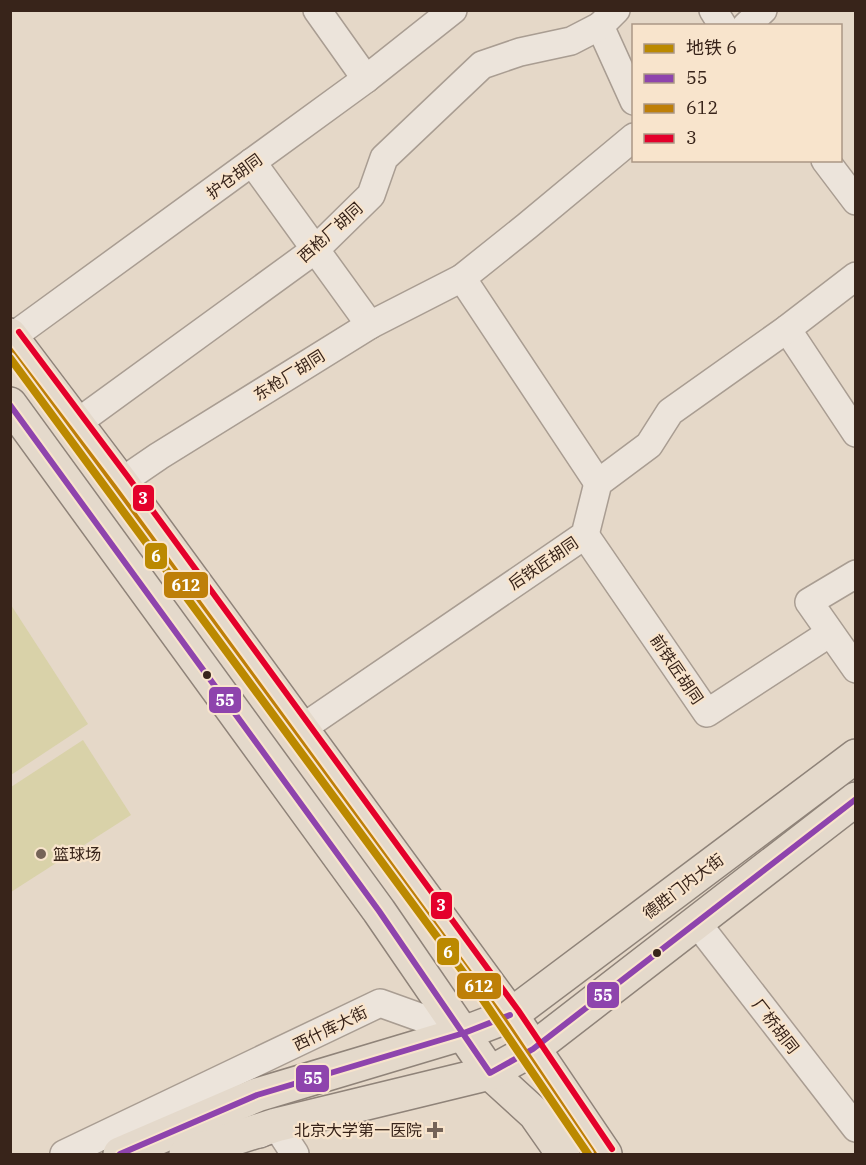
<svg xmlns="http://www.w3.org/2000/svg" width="866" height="1165" font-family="'IBM Plex Serif','Noto Sans SC',serif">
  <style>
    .green { fill: #d9d2a9 }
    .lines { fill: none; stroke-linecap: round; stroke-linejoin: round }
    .minor-casing { stroke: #a99d92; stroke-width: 30 }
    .major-casing { stroke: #8f8379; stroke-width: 36 }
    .minor { stroke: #ece4db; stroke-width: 27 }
    .major { stroke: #e4d9cb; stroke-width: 33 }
    .bus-1-casing { stroke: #f8e4cc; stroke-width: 10 }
    .bus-2-casing { stroke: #f8e4cc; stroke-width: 10 }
    .bus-3-casing { stroke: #f8e4cc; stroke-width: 10 }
    .bus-1 { stroke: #8e44ad; stroke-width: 6 }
    .bus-2 { stroke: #be7f08; stroke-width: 6 }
    .bus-3 { stroke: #e4002b; stroke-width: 6 }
    .metro-1-casing { stroke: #f8e4cc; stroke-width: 12 }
    .metro-1 { stroke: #bb8900; stroke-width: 8 }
    .bus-dot { fill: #38241a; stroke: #f8e4cc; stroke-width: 2 }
    .poi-dot { fill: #756357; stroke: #f8e4cc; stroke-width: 2 }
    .labels { text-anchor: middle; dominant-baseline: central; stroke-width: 4.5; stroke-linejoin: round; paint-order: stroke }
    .street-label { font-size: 16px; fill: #38241a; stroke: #f8e4cc }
    .poi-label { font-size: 16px; fill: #38241a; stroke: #f8e4cc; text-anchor: start }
    .line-badge { stroke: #f8e4cc; stroke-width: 2 }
    .badge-label { font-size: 16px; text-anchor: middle; font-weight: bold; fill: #fff }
  </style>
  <rect width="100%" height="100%" fill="#e5d8c8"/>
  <!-- green -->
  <g class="green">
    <polygon points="11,605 88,724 11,775 10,775"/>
    <polygon points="83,740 131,815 11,892 11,787"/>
  </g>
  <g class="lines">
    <!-- minor casing -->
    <g class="minor-casing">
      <g id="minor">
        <polyline points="317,10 366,79"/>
        <polyline points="616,10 600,26 634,101"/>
        <polyline points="713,10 723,26"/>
        <polyline points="746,26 763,10"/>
        <polyline points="825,160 856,201"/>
        <polyline points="252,162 370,325"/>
        <polyline points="462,278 598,483"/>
        <polyline points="787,329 856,433"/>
        <polyline points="10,343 12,337 366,79 453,10"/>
        <polyline points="77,423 316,249 371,195 384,158 482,65 520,52 571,41 600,26"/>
        <polyline points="121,482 159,456 370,325 462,278 527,226 634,137"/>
        <polyline points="585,535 707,713 830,633"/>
        <polyline points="856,574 809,602 856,669"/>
        <polyline points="301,729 585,535 598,483 649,445 670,412 787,329 856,276"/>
        <polyline points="697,923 856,1128"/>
        <polyline points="260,1134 276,1125 295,1154"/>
        <polyline points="64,1154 380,1003 464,1033"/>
      </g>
    </g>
    <!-- major casing -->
    <g class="major-casing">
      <g id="major">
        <polyline points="10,335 121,482 511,1015 605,1154"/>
        <polyline points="10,404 379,911 490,1073 535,1114 563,1154"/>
        <polyline points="120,1154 257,1095 464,1033 511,1015 856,756"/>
        <polyline points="186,1154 276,1125 490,1073 533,1049 856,799"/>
      </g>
    </g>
    <!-- minor -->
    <use href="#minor" class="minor"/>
    <!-- major -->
    <use href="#major" class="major"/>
    <!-- bus-1 casing -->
    <g class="bus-1-casing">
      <g id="bus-1">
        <polyline points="10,405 379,911 490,1073 533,1049 856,799"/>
        <polyline points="120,1154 257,1095 464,1033 510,1015"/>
      </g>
    </g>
    <!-- bus-2 casing -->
    <g class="bus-2-casing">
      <polyline id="bus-2" points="10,350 114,487 504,1020 594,1154"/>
    </g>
    <!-- bus-3 casing -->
    <g class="bus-3-casing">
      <polyline id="bus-3" points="19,332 128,477 518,1010 612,1149"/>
    </g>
    <!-- bus-1 -->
    <use href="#bus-1" class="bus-1"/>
    <!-- bus-2 -->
    <use href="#bus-2" class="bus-2"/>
    <!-- bus-3 -->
    <use href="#bus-3" class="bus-3"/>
    <!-- metro-1 casing -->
    <g class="metro-1-casing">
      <polyline id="metro-1" points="10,358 477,991 588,1154"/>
    </g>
    <!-- metro-1 -->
    <use href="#metro-1" class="metro-1"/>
  </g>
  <!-- markers -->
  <g class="bus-dot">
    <circle cx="207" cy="675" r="5"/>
    <circle cx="657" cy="953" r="5"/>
  </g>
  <g class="poi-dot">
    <circle cx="41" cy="854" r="6"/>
    <path d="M432 1121h6v6h6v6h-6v6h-6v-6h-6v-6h6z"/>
  </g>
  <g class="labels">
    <!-- street labels -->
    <g class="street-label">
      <text transform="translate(234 176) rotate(-36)">护仓胡同</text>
      <text transform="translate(330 232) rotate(-42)">西枪厂胡同</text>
      <text transform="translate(289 375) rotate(-32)">东枪厂胡同</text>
      <text transform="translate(543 563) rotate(-34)">后铁匠胡同</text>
      <text transform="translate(677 669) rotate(56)">前铁匠胡同</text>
      <text transform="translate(683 886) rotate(-37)">德胜门内大街</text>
      <text transform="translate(776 1026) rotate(52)">厂桥胡同</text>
      <text transform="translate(330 1028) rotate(-26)">西什库大街</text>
    </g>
    <!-- poi labels -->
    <g class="poi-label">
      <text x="53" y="854">篮球场</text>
      <text x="422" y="1130" text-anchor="end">北京大学第一医院</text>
    </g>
  </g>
  <g class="line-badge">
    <rect x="132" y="484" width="23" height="28" rx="6" fill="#e4002b"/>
    <rect x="144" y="542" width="24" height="28" rx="6" fill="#bb8900"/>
    <rect x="163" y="571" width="46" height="28" rx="6" fill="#be7f08"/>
    <rect x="208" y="686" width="34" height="28" rx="6" fill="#8e44ad"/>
    <rect x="430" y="891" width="23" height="29" rx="6" fill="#e4002b"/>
    <rect x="436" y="937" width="24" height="29" rx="6" fill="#bb8900"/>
    <rect x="456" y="972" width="46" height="28" rx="6" fill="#be7f08"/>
    <rect x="586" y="981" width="34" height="28" rx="6" fill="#8e44ad"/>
    <rect x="295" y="1064" width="35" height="29" rx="6" fill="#8e44ad"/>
  </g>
  <g class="badge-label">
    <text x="143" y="504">3</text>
    <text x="156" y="562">6</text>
    <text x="186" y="591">612</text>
    <text x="225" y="706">55</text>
    <text x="441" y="911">3</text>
    <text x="448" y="958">6</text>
    <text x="479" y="992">612</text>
    <text x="603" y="1001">55</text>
    <text x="313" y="1084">55</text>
  </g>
  <!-- border -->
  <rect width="866" height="1165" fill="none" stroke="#38241a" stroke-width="24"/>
  <!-- legend -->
  <rect x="632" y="24" width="210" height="138" fill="#f8e4cc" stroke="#ab9785" stroke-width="1.5"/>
  <rect x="644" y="44" width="30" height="9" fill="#bb8900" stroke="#ab9785" stroke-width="1.5"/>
  <text x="686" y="54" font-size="18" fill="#38241a">地铁 6</text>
  <rect x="644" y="74" width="30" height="9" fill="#8e44ad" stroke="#ab9785" stroke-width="1.5"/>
  <text x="686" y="84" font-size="18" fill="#38241a">55</text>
  <rect x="644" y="104" width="30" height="9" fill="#be7f08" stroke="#ab9785" stroke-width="1.5"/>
  <text x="686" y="114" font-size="18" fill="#38241a">612</text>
  <rect x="644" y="134" width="30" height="9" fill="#e4002b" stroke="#ab9785" stroke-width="1.5"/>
  <text x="686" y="144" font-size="18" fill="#38241a">3</text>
</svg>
